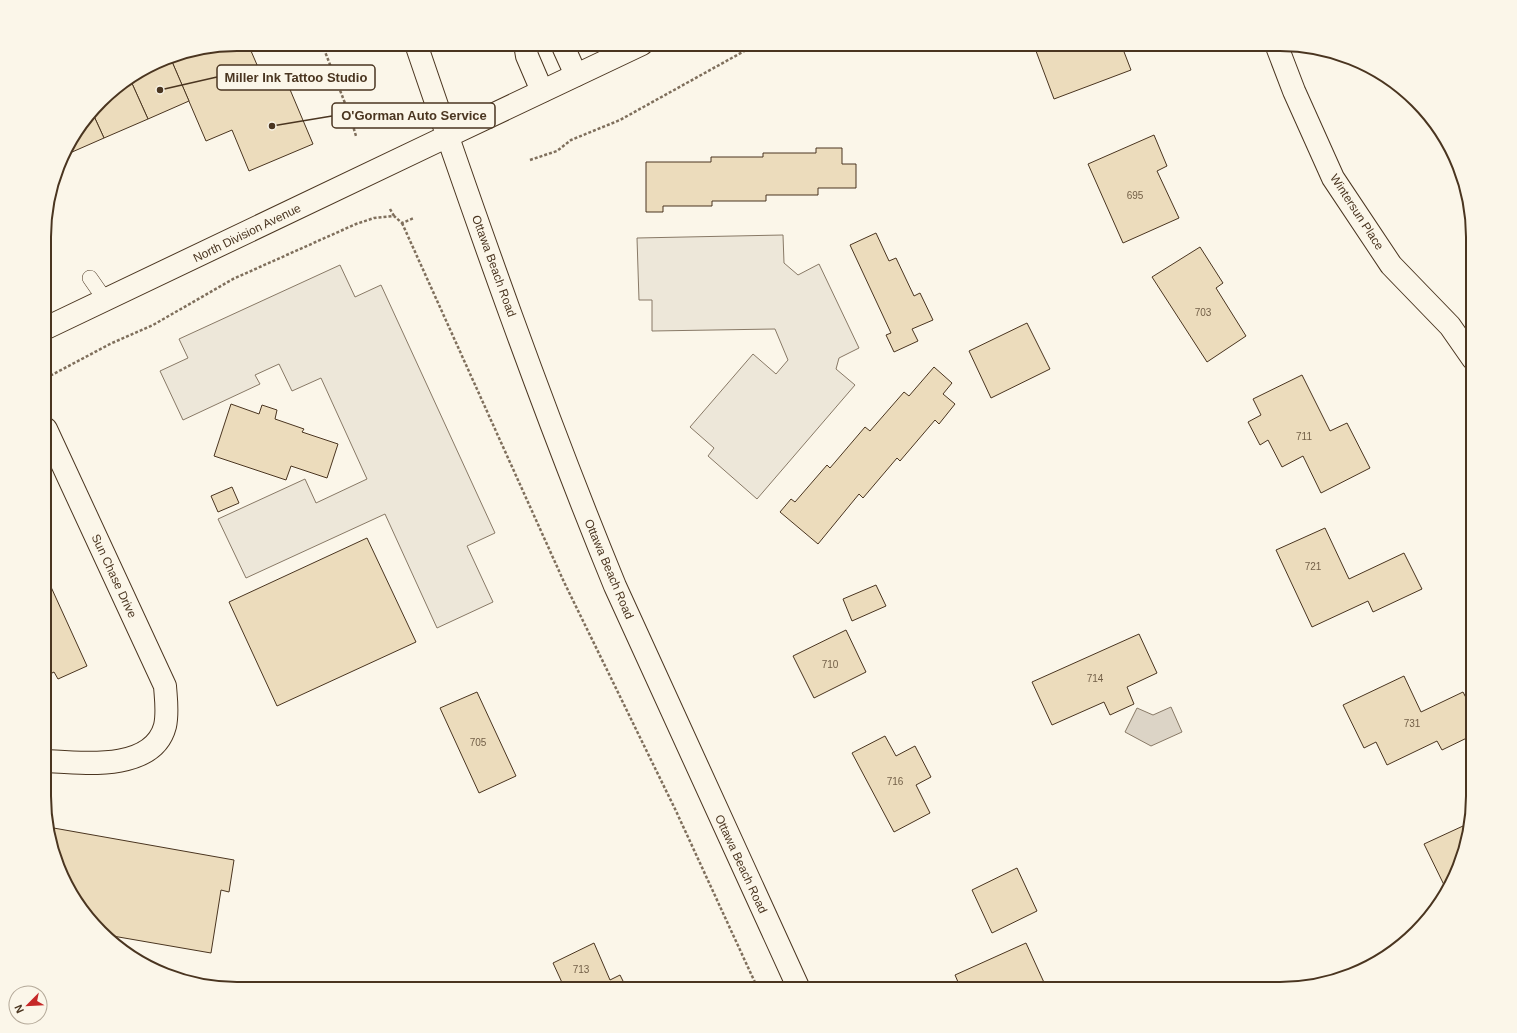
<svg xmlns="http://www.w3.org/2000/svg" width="1517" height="1033" font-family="Arial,sans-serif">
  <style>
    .parking { fill: #ede7d9; stroke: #887966 }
    .water { fill: #dcd4c6; stroke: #887966 }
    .building { fill: #ecdcbc; stroke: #4a3520 }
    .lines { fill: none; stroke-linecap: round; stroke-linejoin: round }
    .service-casing { stroke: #4a3520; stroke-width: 16 }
    .minor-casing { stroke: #4a3520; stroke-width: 24 }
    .tertiary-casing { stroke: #4a3520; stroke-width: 24 }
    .path { stroke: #7f6f5c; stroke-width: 2.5; stroke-dasharray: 3 2; stroke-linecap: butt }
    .service { stroke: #fbf6e9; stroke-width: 15 }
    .minor { stroke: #fbf6e9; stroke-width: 22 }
    .tertiary { stroke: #fbf6e9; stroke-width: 22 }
    .labels { text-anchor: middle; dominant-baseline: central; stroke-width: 3; stroke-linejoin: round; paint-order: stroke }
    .number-label { font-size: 10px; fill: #725f47 }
    .street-label { font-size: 12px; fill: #4a3520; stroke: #fbf6e9 }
    .rim { fill: none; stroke: #4a3520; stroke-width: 2 }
    .leader { fill: none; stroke: #4a3520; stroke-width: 1.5 }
    .callout-dot { fill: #4a3520; stroke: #fbf6e9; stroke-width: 1.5 }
    .callout { fill: #fbf6e9; stroke: #4a3520; stroke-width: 1.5 }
    .callout-label { font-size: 13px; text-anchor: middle; font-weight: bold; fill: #4a3520 }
  </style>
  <rect width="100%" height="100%" fill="#fbf6e9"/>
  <!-- parking -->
  <g class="parking">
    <polygon points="783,235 784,263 798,275 819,264 859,348 839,358 836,369 855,385 757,499 708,456 714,448 690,427 753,354 776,374 788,360 775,329 652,331 652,300 639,300 637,238"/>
    <polygon points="340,265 355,297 381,285 495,533 467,546 493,602 437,628 385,514 246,578 218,519 305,479 316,503 367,479 321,378 292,391 279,364 255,375 260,384 183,420 160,371 188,358 179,339"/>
  </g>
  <!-- water -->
  <polygon class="water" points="1171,707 1182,732 1151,746 1125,732 1137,708 1153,715"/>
  <!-- building -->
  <g class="building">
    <polygon points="237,44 248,44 264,81 283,73 313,144 249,171 232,130 206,141 170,57"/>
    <polygon points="1052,44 1095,44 1097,49 1110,44 1121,44 1131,70 1054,99 1036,51"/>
    <polygon points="170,57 189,101 148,119 130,79 163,59"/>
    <polygon points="130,79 148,119 104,138 93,114 110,92"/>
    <polygon points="93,114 104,138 63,156 64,152"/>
    <polygon points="1154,135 1167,166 1157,171 1179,218 1123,243 1088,164"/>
    <polygon points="816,148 842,148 842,164 856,164 856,188 818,188 818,195 766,195 766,201 712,201 712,206 663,206 663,212 646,212 646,162 711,162 711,157 763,157 763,153 816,153"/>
    <polygon points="876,233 889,261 896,258 914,296 920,293 933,320 912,329 918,341 894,352 886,335 891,333 850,245"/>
    <polygon points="1200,247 1223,283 1216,288 1246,336 1207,362 1152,277"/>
    <polygon points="1027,323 1050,369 991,398 969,351"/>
    <polygon points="934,367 952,383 943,394 955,404 939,424 935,420 900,461 897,458 863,498 859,494 818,544 780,512 791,499 795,502 827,465 830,468 865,427 870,431 904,392 909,396"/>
    <polygon points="1302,375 1330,431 1347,423 1370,468 1321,493 1303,456 1282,467 1268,440 1260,445 1248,422 1261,415 1253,399"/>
    <polygon points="231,404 259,414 262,405 277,410 275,419 304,429 302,432 338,444 327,478 291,466 286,480 214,456"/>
    <polygon points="232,487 239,503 218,512 211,496"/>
    <polygon points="1325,528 1349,579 1404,553 1422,589 1373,612 1368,601 1312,627 1276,550"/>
    <polygon points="367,538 416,642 277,706 229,602"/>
    <polygon points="46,576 87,666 58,679 54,672 46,676"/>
    <polygon points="876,585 886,606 852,621 843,599"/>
    <polygon points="846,630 866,672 814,698 793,656"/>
    <polygon points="1139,634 1157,673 1127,687 1134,704 1110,715 1104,702 1052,725 1032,682"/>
    <polygon points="1404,676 1421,712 1463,692 1473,711 1473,735 1442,750 1437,741 1387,765 1376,742 1364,748 1343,705"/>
    <polygon points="477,692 516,776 479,793 440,708"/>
    <polygon points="885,736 896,756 915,746 931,777 916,785 930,813 894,832 852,753"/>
    <polygon points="1463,826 1467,835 1463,858 1446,889 1424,844"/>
    <polygon points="48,827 234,860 229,892 221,890 211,953 107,935 70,893"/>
    <polygon points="1017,868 1037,911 992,933 972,890"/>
    <polygon points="594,943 610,980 620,975 627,989 565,989 553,963"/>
    <polygon points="1026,943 1047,989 961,989 955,975"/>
  </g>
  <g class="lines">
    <!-- service casing -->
    <g class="service-casing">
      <polyline id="service" points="90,278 106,301"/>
    </g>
    <!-- minor casing -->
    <g class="minor-casing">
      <g id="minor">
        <polyline points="525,44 527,56 542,91"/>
        <polyline points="562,44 576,75"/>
        <polyline points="1276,44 1294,91 1333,178 1391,265 1450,326 1473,359"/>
        <polyline points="448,136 642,44"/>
        <path d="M 46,429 L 165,686 C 166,700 168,713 165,726 C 153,772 81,763 46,761"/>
      </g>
    </g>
    <!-- tertiary casing -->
    <g class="tertiary-casing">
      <g id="tertiary">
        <path d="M 416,44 C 478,226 542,408 615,586 L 799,989"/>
        <polyline points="46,328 448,136"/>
      </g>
    </g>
    <!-- path -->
    <g class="path">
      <polyline points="322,44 350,116 356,136"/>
      <polyline points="530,160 557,151 571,140 620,120 757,44"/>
      <polyline points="390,209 394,216"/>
      <polyline points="402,223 564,582 676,811 758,989"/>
      <polyline points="46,378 110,344 153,325 233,279 356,224 374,218 394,216 402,223 414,218"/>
    </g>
    <!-- service -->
    <use href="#service" class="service"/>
    <!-- minor -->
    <use href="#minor" class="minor"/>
    <!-- tertiary -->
    <use href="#tertiary" class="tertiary"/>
  </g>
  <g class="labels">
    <!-- number labels -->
    <g class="number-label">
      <text x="1135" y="195">695</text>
      <text x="1203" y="312">703</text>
      <text x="1304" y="436">711</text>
      <text x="1313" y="566">721</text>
      <text x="830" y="664">710</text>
      <text x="1095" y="678">714</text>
      <text x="1412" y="723">731</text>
      <text x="478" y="742">705</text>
      <text x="895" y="781">716</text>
      <text x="581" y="969">713</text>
    </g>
    <!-- street labels -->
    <g class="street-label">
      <text transform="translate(1357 212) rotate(57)">Wintersun Place</text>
      <text transform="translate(247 233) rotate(-26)">North Division Avenue</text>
      <text transform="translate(494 266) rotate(70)">Ottawa Beach Road</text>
      <text transform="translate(609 569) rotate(67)">Ottawa Beach Road</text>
      <text transform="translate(114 576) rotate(65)">Sun Chase Drive</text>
      <text transform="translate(741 864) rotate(65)">Ottawa Beach Road</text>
    </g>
  </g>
  <!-- crop -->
  <path d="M0 0H1517V1033H0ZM237 51H1280A186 186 0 0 1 1466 237V796A186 186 0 0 1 1280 982H237A186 186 0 0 1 51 796V237A186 186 0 0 1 237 51Z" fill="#fbf6e9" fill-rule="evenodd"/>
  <path class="rim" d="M237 51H1280A186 186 0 0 1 1466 237V796A186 186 0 0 1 1280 982H237A186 186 0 0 1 51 796V237A186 186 0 0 1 237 51Z"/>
  <!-- callouts -->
  <path class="leader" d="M160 90L217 77M272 126L332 116"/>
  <g class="callout-dot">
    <circle cx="160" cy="90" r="4"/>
    <circle cx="272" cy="126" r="4"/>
  </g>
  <g class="callout">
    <rect x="217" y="65" width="158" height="25" rx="4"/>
    <rect x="332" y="103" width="163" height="25" rx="4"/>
  </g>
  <g class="callout-label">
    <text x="296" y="82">Miller Ink Tattoo Studio</text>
    <text x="414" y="120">O'Gorman Auto Service</text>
  </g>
  <!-- north arrow -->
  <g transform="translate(28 1005) rotate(246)"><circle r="19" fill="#fbf6e9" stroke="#b4a999"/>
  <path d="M0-3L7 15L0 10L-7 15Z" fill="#c62828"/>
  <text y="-6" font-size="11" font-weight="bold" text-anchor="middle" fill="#4a3520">N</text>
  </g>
</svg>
